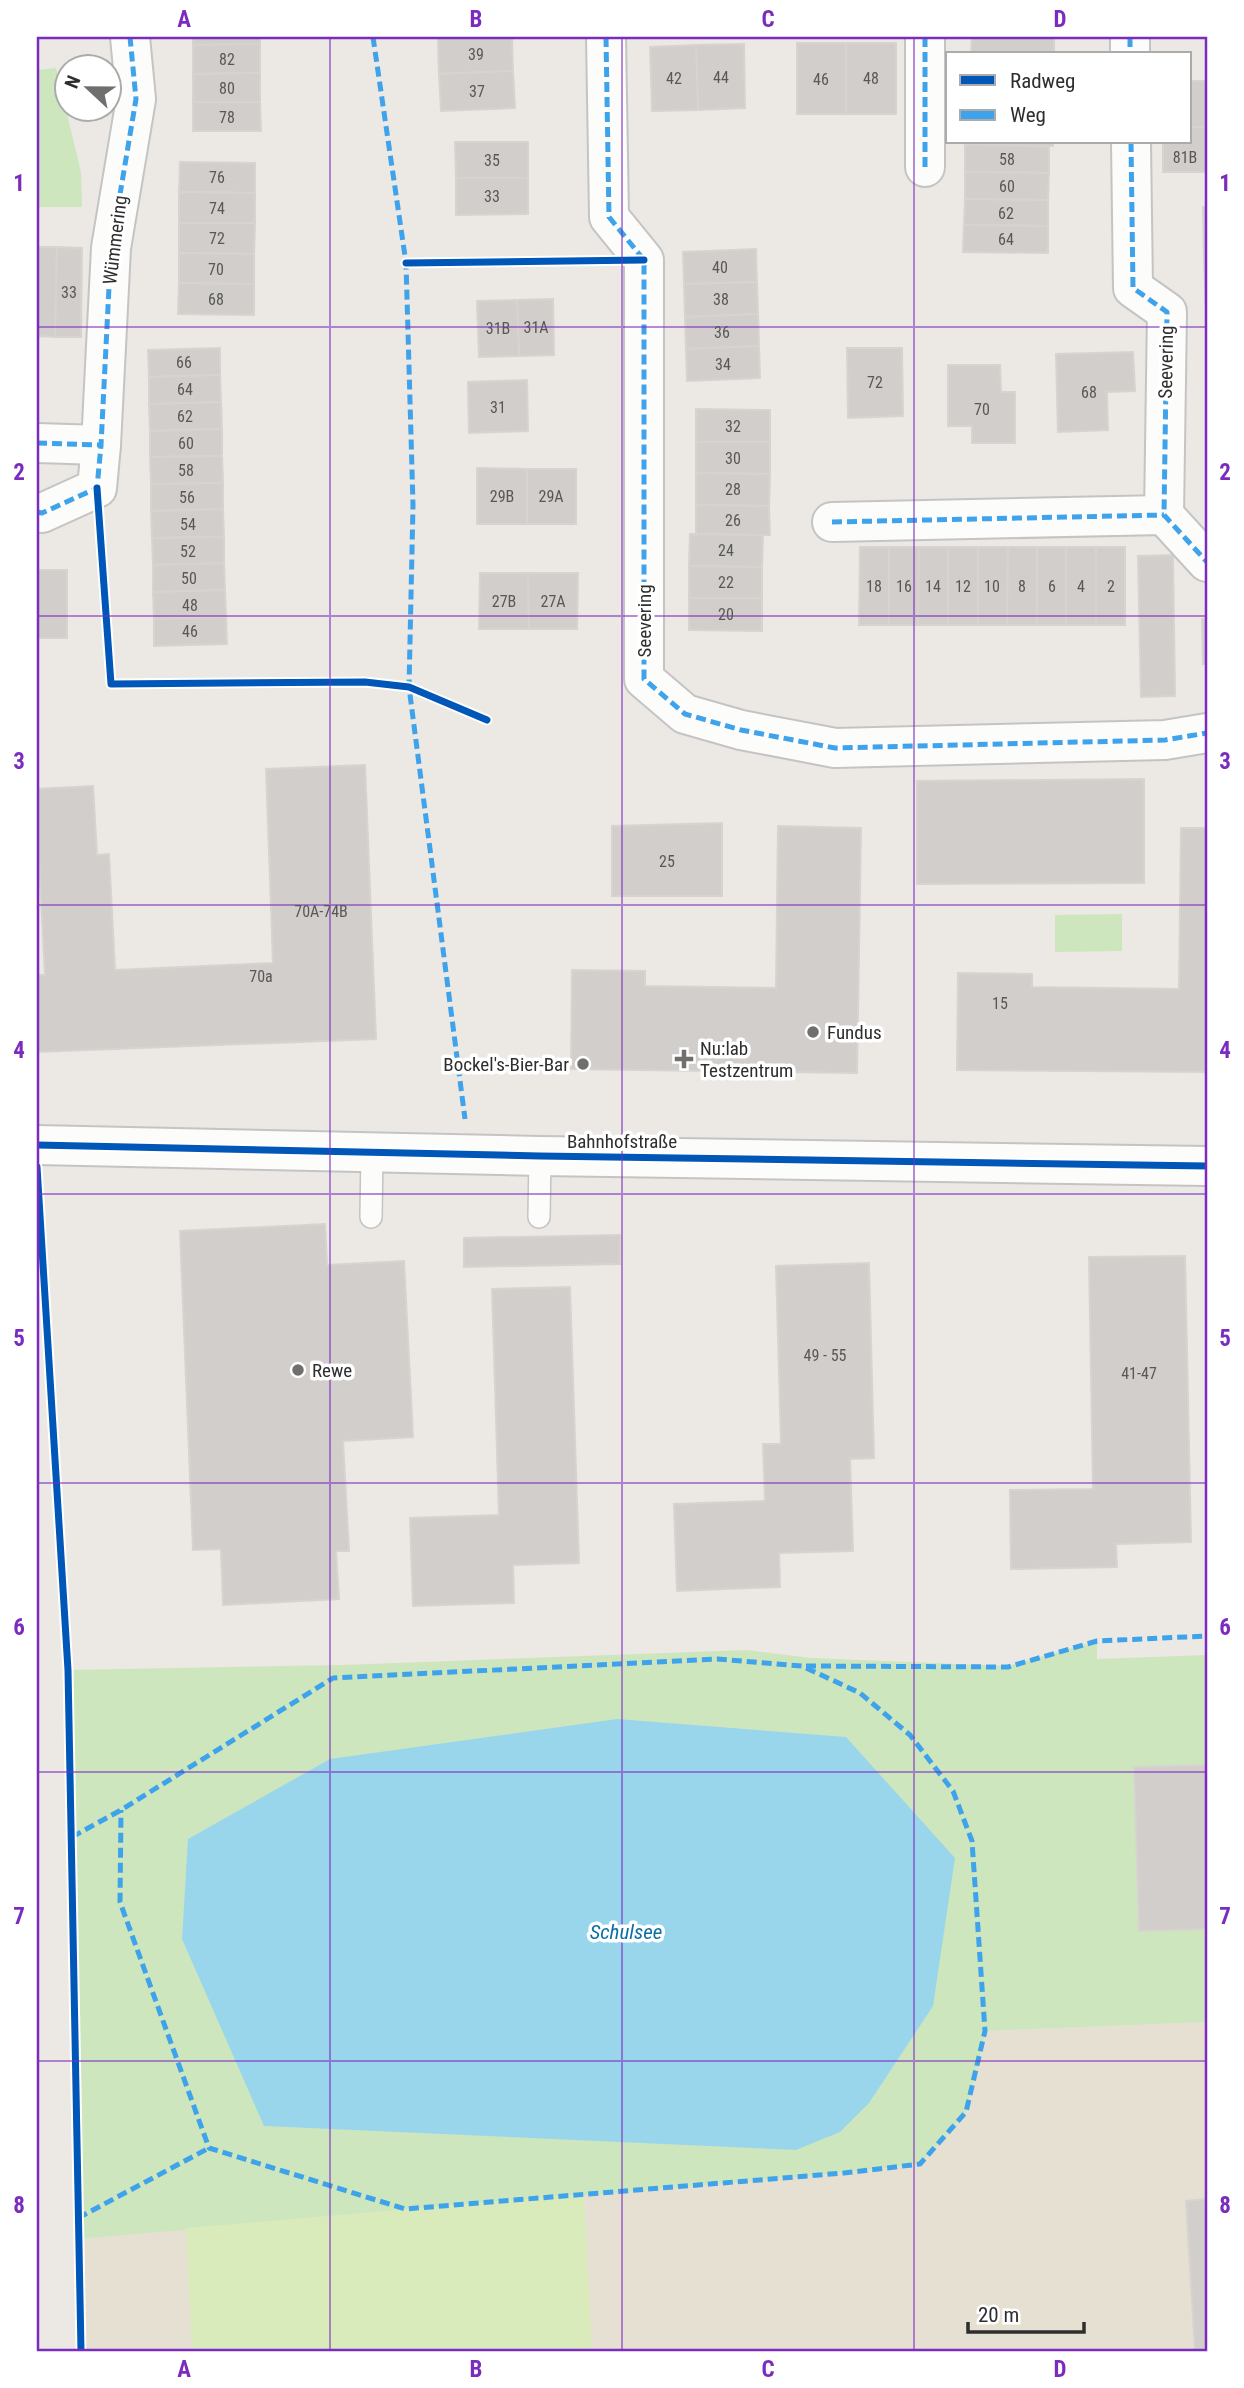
<svg xmlns="http://www.w3.org/2000/svg" width="1244" height="2388" font-family="'Roboto Condensed',sans-serif">
  <style>
    .education { fill: #e6e0d3 }
    .green { fill: #cee6be }
    .pitch { fill: #d9eabb }
    .water { fill: #99d6ec }
    .building { fill: #d1cecb; stroke: #d7d4d0; stroke-width: 2 }
    .lines { fill: none; stroke-linecap: round; stroke-linejoin: round }
    .lane-casing { stroke: #c5c4c5; stroke-width: 24 }
    .street-casing { stroke: #c5c4c5; stroke-width: 42 }
    .secondary-casing { stroke: #c5c4c5; stroke-width: 42 }
    .lane { stroke: #fcfcfb; stroke-width: 21 }
    .street { stroke: #fcfcfb; stroke-width: 38 }
    .secondary { stroke: #fcfcfb; stroke-width: 38 }
    .quiet { stroke: #3ea3eb; stroke-width: 5; stroke-dasharray: 10 5; stroke-linecap: butt }
    .cycleway-casing { stroke: #fff; stroke-width: 11 }
    .cycleway { stroke: #0057b8; stroke-width: 7 }
    .grid { fill: none; stroke: #7b2cbf; stroke-width: 2; stroke-opacity: 0.55 }
    .poi-dot { fill: #706f6e; stroke: #fff; stroke-width: 2.5 }
    .labels { text-anchor: middle; dominant-baseline: central; stroke-width: 7; stroke-linejoin: round; paint-order: stroke }
    .number-label { font-size: 16px; fill: #585857 }
    .street-label { font-size: 19px; fill: #2e2e2e; stroke: #fff }
    .poi-label { font-size: 19px; fill: #2e2e2e; stroke: #fff; text-anchor: start }
    .water-label { font-size: 21px; font-style: italic; fill: #0d6fa3; stroke: #fff }
    .neatline { fill: none; stroke: #7b2cbf; stroke-width: 2.5 }
    .grid-label { font-size: 23px; text-anchor: middle; font-weight: bold; fill: #7b2cbf }
  </style>
  <rect width="100%" height="100%" fill="#ece8e4"/>
  <!-- education -->
  <g class="education">
    <polygon points="1207,2022 1207,2351 592,2351 584,2194 844,2173 919,2164 966,2111 985,2031"/>
    <polygon points="186,2228 192,2351 81,2351 78,2239"/>
  </g>
  <!-- green -->
  <g class="green">
    <polygon points="56,68 81,172 82,207 37,207 37,70"/>
    <polygon points="1122,914 1122,951 1055,952 1055,915"/>
    <polygon points="1097,1641 1097,1659 1207,1655 1207,1765 1134,1768 1139,1931 1207,1929 1207,2022 986,2031 966,2112 920,2164 844,2173 78,2239 68,1670 342,1665 747,1650 811,1658 1008,1666"/>
  </g>
  <!-- pitch -->
  <polygon class="pitch" points="584,2194 592,2351 192,2351 186,2228"/>
  <!-- water -->
  <polygon class="water" points="617,1719 846,1737 955,1858 933,2006 869,2103 840,2132 796,2150 264,2126 182,1939 188,1839 330,1759"/>
  <!-- building -->
  <g class="building">
    <polygon points="193,37 260,37 260,44 193,45"/>
    <polygon points="438,37 512,37 513,71 439,74"/>
    <polygon points="972,37 1054,37 1054,54 971,54"/>
    <rect x="797" y="43" width="49" height="71"/>
    <rect x="846" y="43" width="50" height="71"/>
    <polygon points="260,44 260,73 193,74 193,45"/>
    <polygon points="744,44 745,108 698,110 696,45"/>
    <polygon points="696,45 698,110 652,111 650,47"/>
    <polygon points="513,71 515,108 441,111 439,74"/>
    <polygon points="260,73 260,102 193,102 193,74"/>
    <rect x="1190" y="81" width="17" height="46"/>
    <polygon points="193,102 260,102 261,131 193,131"/>
    <polygon points="1190,127 1207,127 1207,172 1163,172 1163,142 1190,142"/>
    <polygon points="455,142 528,142 528,178 456,178"/>
    <polygon points="970,142 1053,142 1053,146 970,145"/>
    <polygon points="965,145 1049,146 1049,173 965,172"/>
    <polygon points="180,162 255,163 255,193 179,192"/>
    <polygon points="965,172 1049,173 1048,200 965,199"/>
    <polygon points="456,178 528,178 528,214 456,215"/>
    <polygon points="179,192 255,193 255,223 179,223"/>
    <polygon points="965,199 1048,200 1048,226 964,225"/>
    <polygon points="1203,207 1207,207 1207,257 1204,257"/>
    <polygon points="179,223 255,223 254,254 179,253"/>
    <polygon points="964,225 1048,226 1048,253 963,252"/>
    <polygon points="37,247 57,247 55,337 37,336"/>
    <polygon points="57,247 82,248 81,337 55,337"/>
    <polygon points="756,249 757,282 684,284 683,252"/>
    <polygon points="179,253 254,254 254,284 179,283"/>
    <polygon points="1204,257 1207,257 1207,307 1206,307"/>
    <polygon points="757,282 758,314 685,317 684,284"/>
    <polygon points="179,283 254,284 254,315 178,314"/>
    <polygon points="553,299 554,355 519,356 517,300"/>
    <polygon points="517,300 519,356 479,357 477,301"/>
    <polygon points="758,314 759,346 686,349 685,317"/>
    <polygon points="759,346 760,378 687,381 686,349"/>
    <polygon points="220,348 220,375 149,377 148,350"/>
    <polygon points="847,348 902,348 903,416 848,418"/>
    <polygon points="1133,352 1135,391 1107,392 1108,430 1058,432 1056,354"/>
    <polygon points="948,365 1000,365 1001,392 1015,392 1015,443 972,443 972,426 948,426"/>
    <polygon points="220,375 221,402 149,404 149,377"/>
    <polygon points="527,380 528,431 469,433 468,382"/>
    <polygon points="221,402 222,429 150,431 149,404"/>
    <polygon points="696,409 770,410 770,442 696,442"/>
    <polygon points="222,429 222,456 150,457 150,431"/>
    <polygon points="696,442 770,442 770,474 696,473"/>
    <polygon points="222,456 223,483 151,484 150,457"/>
    <polygon points="477,468 527,469 527,524 477,524"/>
    <rect x="527" y="469" width="49" height="55"/>
    <polygon points="696,473 770,474 769,506 696,505"/>
    <polygon points="223,483 223,509 151,511 151,484"/>
    <polygon points="696,505 769,506 770,535 696,534"/>
    <polygon points="223,509 224,537 152,538 151,511"/>
    <polygon points="690,534 763,535 762,567 689,566"/>
    <polygon points="224,537 224,563 153,565 152,538"/>
    <polygon points="860,547 889,547 889,625 859,625"/>
    <polygon points="889,547 919,547 918,625 889,625"/>
    <polygon points="919,547 948,547 948,625 918,625"/>
    <rect x="948" y="547" width="30" height="78"/>
    <polygon points="978,547 1008,547 1007,625 978,625"/>
    <polygon points="1008,547 1037,547 1037,625 1007,625"/>
    <rect x="1037" y="547" width="29" height="78"/>
    <rect x="1066" y="547" width="30" height="78"/>
    <rect x="1096" y="547" width="29" height="78"/>
    <polygon points="1173,555 1175,696 1141,697 1138,556"/>
    <polygon points="224,563 225,590 153,592 153,565"/>
    <polygon points="689,566 762,567 762,598 689,598"/>
    <rect x="37" y="570" width="30" height="68"/>
    <polygon points="480,573 528,573 529,629 479,629"/>
    <polygon points="528,573 578,573 577,629 529,629"/>
    <polygon points="225,590 226,617 154,619 153,592"/>
    <polygon points="689,598 762,598 762,631 689,630"/>
    <polygon points="226,617 227,644 154,646 154,619"/>
    <polygon points="1202,619 1207,619 1207,664 1203,664"/>
    <polygon points="365,765 376,1039 37,1052 37,975 45,975 39,859 37,859 37,789 93,786 97,855 109,854 115,970 273,963 266,769"/>
    <polygon points="1144,779 1144,883 917,884 917,781"/>
    <polygon points="722,823 722,896 612,896 612,826"/>
    <polygon points="778,826 861,828 857,1073 571,1069 572,970 645,971 645,986 776,988"/>
    <polygon points="1181,828 1207,828 1207,1072 957,1070 958,973 1032,974 1032,987 1179,989"/>
    <polygon points="325,1224 327,1265 404,1261 413,1437 343,1441 349,1551 336,1551 339,1599 223,1605 221,1549 193,1550 180,1231"/>
    <polygon points="620,1235 620,1264 464,1267 464,1238"/>
    <polygon points="1185,1256 1191,1542 1116,1544 1117,1567 1011,1569 1010,1490 1093,1489 1089,1257"/>
    <polygon points="869,1263 874,1458 850,1459 853,1551 779,1553 780,1587 677,1591 674,1504 765,1501 763,1444 781,1444 776,1266"/>
    <polygon points="570,1287 579,1563 513,1565 514,1603 413,1606 410,1518 499,1515 492,1289"/>
    <polygon points="1207,1765 1207,1929 1139,1931 1134,1767"/>
    <polygon points="1207,2199 1207,2351 1195,2351 1186,2201"/>
  </g>
  <g class="lines">
    <!-- lane casing -->
    <g class="lane-casing">
      <g id="lane">
        <polyline points="371,1217 372,1151"/>
        <polyline points="539,1217 540,1156"/>
      </g>
    </g>
    <!-- street casing -->
    <g class="street-casing">
      <g id="street">
        <polyline points="606,37 609,217 644,260 644,679 685,714 741,730 835,748 1165,740 1207,733"/>
        <polyline points="1130,37 1130,54"/>
        <polyline points="1131,142 1133,288 1167,312 1164,515 1207,562"/>
        <polyline points="925,167 925,37"/>
        <polyline points="37,443 101,445 111,248 136,99 130,37"/>
        <polyline points="37,512 42,513 97,488 101,445"/>
        <polyline points="832,522 1164,515"/>
      </g>
    </g>
    <!-- secondary casing -->
    <g class="secondary-casing">
      <polyline id="secondary" points="37,1145 540,1156 1207,1166"/>
    </g>
    <!-- lane -->
    <use href="#lane" class="lane"/>
    <!-- street -->
    <use href="#street" class="street"/>
    <!-- secondary -->
    <use href="#secondary" class="secondary"/>
    <!-- quiet -->
    <g class="quiet">
      <polyline points="373,37 406,263 413,505 409,687 465,1119"/>
      <polyline points="606,37 609,217 644,260 644,679 685,714 741,730 835,748 1165,740 1207,733"/>
      <polyline points="1130,37 1130,54"/>
      <polyline points="1131,142 1133,288 1167,312 1164,515 1207,562"/>
      <polyline points="925,167 925,37"/>
      <polyline points="37,443 101,445 111,248 136,99 130,37"/>
      <polyline points="37,512 42,513 97,488 101,445"/>
      <polyline points="832,522 1164,515"/>
      <polyline points="806,1666 1008,1667 1097,1641 1207,1636"/>
      <polyline points="72,1837 121,1810 333,1678 717,1659 802,1666 860,1693 910,1735 953,1791 972,1841 985,2031 966,2112 920,2164 844,2173 405,2209 209,2148 120,1902 121,1810"/>
      <polyline points="78,2218 209,2148"/>
    </g>
    <!-- cycleway casing -->
    <g class="cycleway-casing">
      <g id="cycleway">
        <polyline points="406,263 644,260"/>
        <polyline points="97,488 111,684 365,682 409,687 487,720"/>
        <polyline points="37,1145 540,1156 1207,1166"/>
        <polyline points="37,1167 68,1670 81,2351"/>
      </g>
    </g>
    <!-- cycleway -->
    <use href="#cycleway" class="cycleway"/>
  </g>
  <!-- grid -->
  <path class="grid" d="M 330,37 L 330,2351M 622,37 L 622,2351M 914,37 L 914,2351M 37,327 L 1207,327M 37,616 L 1207,616M 37,905 L 1207,905M 37,1194 L 1207,1194M 37,1483 L 1207,1483M 37,1772 L 1207,1772M 37,2061 L 1207,2061"/>
  <!-- markers -->
  <g class="poi-dot">
    <circle cx="813" cy="1032" r="7"/>
    <path d="M680.5 1048.5h7v7h7v7h-7v7h-7v-7h-7v-7h7z"/>
    <circle cx="583" cy="1064" r="7"/>
    <circle cx="298" cy="1370" r="7"/>
  </g>
  <g class="labels">
    <!-- number labels -->
    <g class="number-label">
      <text x="476" y="54">39</text>
      <text x="227" y="59">82</text>
      <text x="721" y="77">44</text>
      <text x="674" y="78">42</text>
      <text x="871" y="78">48</text>
      <text x="821" y="79">46</text>
      <text x="227" y="88">80</text>
      <text x="477" y="91">37</text>
      <text x="227" y="117">78</text>
      <text x="1185" y="157">81B</text>
      <text x="1007" y="159">58</text>
      <text x="492" y="160">35</text>
      <text x="217" y="177">76</text>
      <text x="1007" y="186">60</text>
      <text x="492" y="196">33</text>
      <text x="217" y="208">74</text>
      <text x="1006" y="213">62</text>
      <text x="217" y="238">72</text>
      <text x="1006" y="239">64</text>
      <text x="720" y="267">40</text>
      <text x="216" y="269">70</text>
      <text x="69" y="292">33</text>
      <text x="216" y="299">68</text>
      <text x="721" y="299">38</text>
      <text x="536" y="327">31A</text>
      <text x="498" y="328">31B</text>
      <text x="722" y="332">36</text>
      <text x="184" y="362">66</text>
      <text x="723" y="364">34</text>
      <text x="875" y="382">72</text>
      <text x="185" y="389">64</text>
      <text x="1089" y="392">68</text>
      <text x="498" y="407">31</text>
      <text x="982" y="409">70</text>
      <text x="185" y="416">62</text>
      <text x="733" y="426">32</text>
      <text x="186" y="443">60</text>
      <text x="733" y="458">30</text>
      <text x="186" y="470">58</text>
      <text x="733" y="489">28</text>
      <text x="502" y="496">29B</text>
      <text x="551" y="496">29A</text>
      <text x="187" y="497">56</text>
      <text x="733" y="520">26</text>
      <text x="188" y="524">54</text>
      <text x="726" y="550">24</text>
      <text x="188" y="551">52</text>
      <text x="189" y="578">50</text>
      <text x="726" y="582">22</text>
      <text x="874" y="586">18</text>
      <text x="904" y="586">16</text>
      <text x="933" y="586">14</text>
      <text x="963" y="586">12</text>
      <text x="992" y="586">10</text>
      <text x="1022" y="586">8</text>
      <text x="1052" y="586">6</text>
      <text x="1081" y="586">4</text>
      <text x="1111" y="586">2</text>
      <text x="504" y="601">27B</text>
      <text x="553" y="601">27A</text>
      <text x="190" y="605">48</text>
      <text x="726" y="614">20</text>
      <text x="190" y="631">46</text>
      <text x="667" y="861">25</text>
      <text x="321" y="911">70A-74B</text>
      <text x="261" y="976">70a</text>
      <text x="1000" y="1003">15</text>
      <text x="825" y="1355">49 - 55</text>
      <text x="1139" y="1373">41-47</text>
    </g>
    <!-- street labels -->
    <g class="street-label">
      <text transform="translate(115 240) rotate(-83)">Wümmering</text>
      <text transform="translate(1166 362) rotate(-89)">Seevering</text>
      <text transform="translate(644 621) rotate(-90)">Seevering</text>
      <text x="622" y="1141">Bahnhofstraße</text>
    </g>
    <!-- poi labels -->
    <g class="poi-label">
      <text x="827" y="1032">Fundus</text>
      <text x="700" y="1048">Nu:lab<tspan x="700" dy="22">Testzentrum</tspan></text>
      <text x="569" y="1064" text-anchor="end">Bockel's-Bier-Bar</text>
      <text x="312" y="1370">Rewe</text>
    </g>
    <!-- water labels -->
    <g class="water-label">
      <text x="626" y="1932">Schulsee</text>
    </g>
  </g>
  <!-- border -->
  <rect width="1244" height="2388" fill="none" stroke="#ffffff" stroke-width="77"/>
  <!-- legend -->
  <rect x="946" y="52" width="245" height="91" fill="#ffffff" stroke="#ababab" stroke-width="2"/>
  <rect x="960" y="75" width="35" height="10" fill="#0057b8" stroke="#ababab" stroke-width="2"/>
  <text x="1010" y="88" font-size="21" fill="#2e2e2e">Radweg</text>
  <rect x="960" y="110" width="35" height="10" fill="#3ea3eb" stroke="#ababab" stroke-width="2"/>
  <text x="1010" y="122" font-size="21" fill="#2e2e2e">Weg</text>
  <!-- north arrow -->
  <g transform="translate(88 88) rotate(292)"><circle r="33" fill="#ffffff" stroke="#ababab" stroke-width="2"/>
  <path d="M0-5L12 26L0 18L-12 26Z" fill="#706f6e"/>
  <text y="-10" font-size="19" font-weight="bold" text-anchor="middle" fill="#2e2e2e">N</text>
  </g>
  <!-- scale -->
  <path d="M968 2322v10h116v-10" fill="none" stroke="#2e2e2e" stroke-width="3.5"/>
  <text x="978" y="2322" font-size="21" fill="#2e2e2e" stroke="#ffffff" stroke-width="5" paint-order="stroke">20 m</text>
  <rect x="38" y="38" width="1168" height="2312" class="neatline"/>
  <g class="grid-label">
    <text x="184" y="27">A</text>
    <text x="476" y="27">B</text>
    <text x="768" y="27">C</text>
    <text x="1060" y="27">D</text>
    <text x="19" y="191">1</text>
    <text x="1225" y="191">1</text>
    <text x="19" y="480">2</text>
    <text x="1225" y="480">2</text>
    <text x="19" y="769">3</text>
    <text x="1225" y="769">3</text>
    <text x="19" y="1058">4</text>
    <text x="1225" y="1058">4</text>
    <text x="19" y="1346">5</text>
    <text x="1225" y="1346">5</text>
    <text x="19" y="1635">6</text>
    <text x="1225" y="1635">6</text>
    <text x="19" y="1924">7</text>
    <text x="1225" y="1924">7</text>
    <text x="19" y="2213">8</text>
    <text x="1225" y="2213">8</text>
    <text x="184" y="2377">A</text>
    <text x="476" y="2377">B</text>
    <text x="768" y="2377">C</text>
    <text x="1060" y="2377">D</text>
  </g>
</svg>
